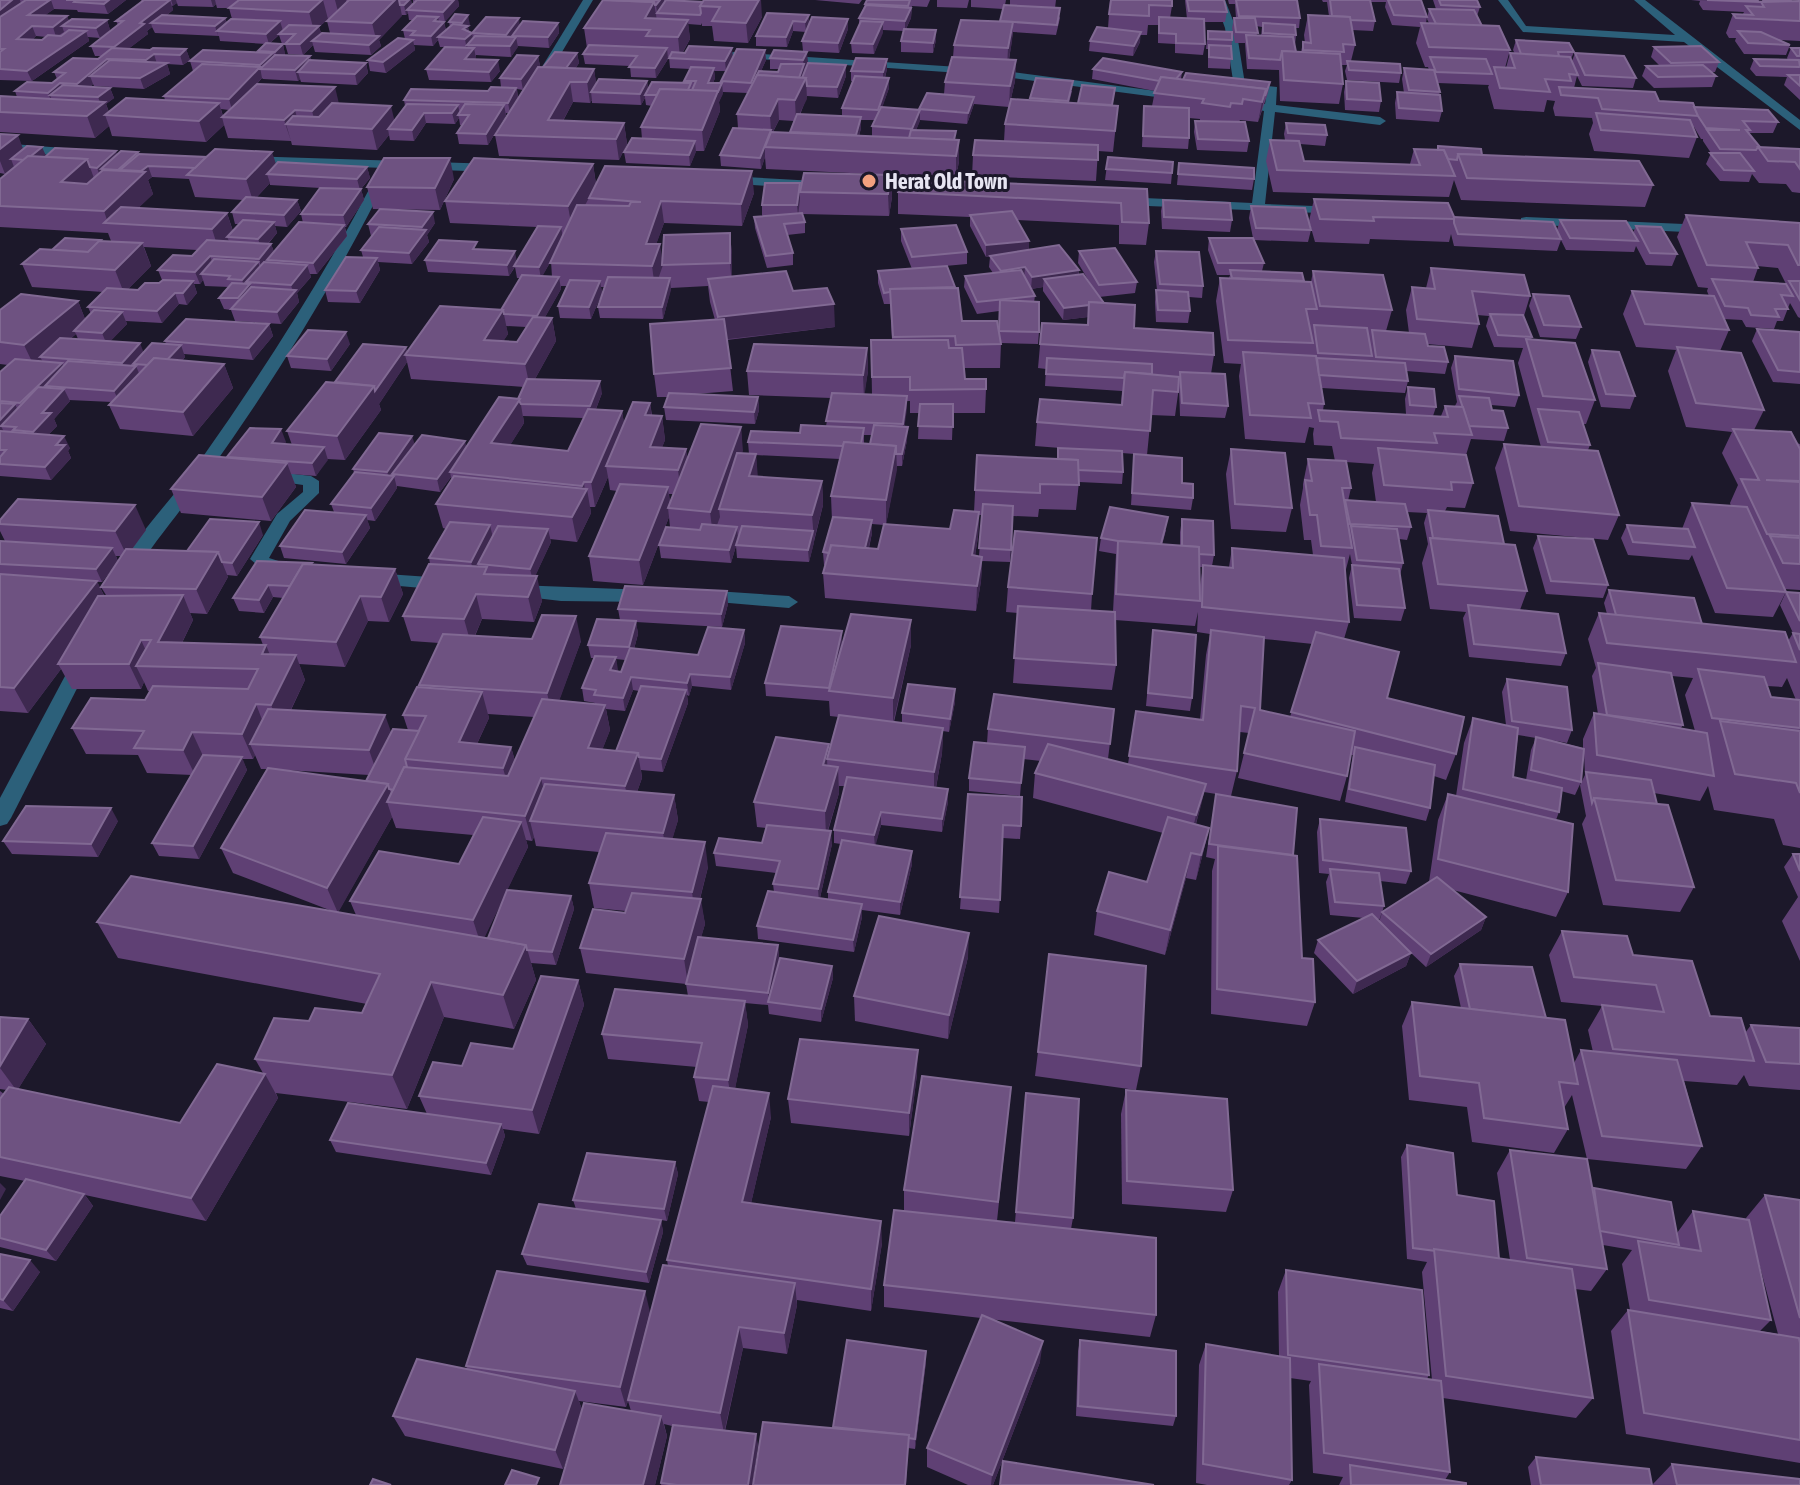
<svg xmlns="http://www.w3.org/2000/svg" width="1800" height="1485" font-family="'Asap Condensed',sans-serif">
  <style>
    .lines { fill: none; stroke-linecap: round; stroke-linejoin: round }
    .minor { fill: #2c607a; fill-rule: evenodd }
    .wall { fill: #5f4074; fill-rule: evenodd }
    .shaded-wall { fill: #3e2950 }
    .building { fill: #6e5281; stroke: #816993; stroke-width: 2 }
    .poi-dot { fill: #f2a07f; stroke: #1c182a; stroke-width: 3 }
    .labels { text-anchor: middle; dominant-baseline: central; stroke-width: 6; stroke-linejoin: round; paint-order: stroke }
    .far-poi-label { font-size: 22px; font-weight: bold; fill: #e7e5f2; stroke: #1c182a; text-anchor: start }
  </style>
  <rect width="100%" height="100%" fill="#1c182a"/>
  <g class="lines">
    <!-- minor -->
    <g class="minor">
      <polygon points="583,0 593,0 547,77 539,77 537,75"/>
      <polygon points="1215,0 1225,0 1236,28 1245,84 1277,87 1276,105 1380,117 1386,121 1380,125 1275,112 1265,204 1338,207 1344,211 1343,214 1123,205 1117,201 1123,197 1252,203 1264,111 1229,104 1235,101 1265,104 1267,92 1240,90 1234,87 1225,28"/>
      <polygon points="1498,0 1508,0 1526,26 1675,35 1634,0 1645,0 1800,120 1800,130 1684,42 1523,32"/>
      <polygon points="733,52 989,69 1179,94 1185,97 1179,100 989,75 729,57 728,55"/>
      <polygon points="0,143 76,149 82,153 76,157 0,151"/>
      <polygon points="248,156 495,164 501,168 495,172 244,163 242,160"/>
      <path d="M 382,172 L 388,176 C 337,279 276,378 209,472 C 183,508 157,538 133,575 L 121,575 L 118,571 C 140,529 175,497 202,458 C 266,367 325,275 376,176 Z"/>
      <polygon points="727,176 815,181 821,185 815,189 723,183 721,180"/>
      <polygon points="1526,217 1706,225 1713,229 1706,233 1521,224 1521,218"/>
      <polygon points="269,471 311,476 319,481 319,493 290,521 269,558 291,565 294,569 285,575 263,570 250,559 277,514 303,492 303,485 263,479 261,476 263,473"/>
      <polygon points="372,573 444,578 453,584 444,590 366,583 363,579 366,575"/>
      <polygon points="516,585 648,590 657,596 648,602 561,601 510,595 507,591 510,587"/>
      <polygon points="700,590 789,596 798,602 789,608 694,600 691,596 694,592"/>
      <polygon points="82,655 91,661 11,818 7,824 0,826 0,798 73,661"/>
    </g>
  </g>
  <!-- wall -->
  <g class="wall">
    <path d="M 0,0 L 126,0 L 108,14 L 78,12 L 77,10 L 54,9 L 45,15 L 67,16 L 69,21 L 107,20 L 110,30 L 100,38 L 88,37 L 89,41 L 32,81 L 0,80 ZM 36,36 L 47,37 L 42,40 L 32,40 Z"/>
    <path d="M 141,0 L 411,0 L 412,5 L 415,2 L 413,2 L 413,0 L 458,0 L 459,6 L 444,22 L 446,30 L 450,27 L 449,22 L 455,14 L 470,25 L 468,27 L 469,32 L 472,33 L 473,38 L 472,33 L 520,25 L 558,23 L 559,33 L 549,48 L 518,46 L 511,57 L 476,55 L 475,59 L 500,71 L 491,82 L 429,80 L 426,69 L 445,47 L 440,47 L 438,40 L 433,46 L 414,45 L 415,50 L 386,73 L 370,71 L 368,60 L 405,39 L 403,30 L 413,20 L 409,20 L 408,13 L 406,15 L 402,15 L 379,40 L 381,46 L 371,55 L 315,52 L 313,45 L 303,55 L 288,54 L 285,44 L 282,44 L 279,35 L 269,44 L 283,44 L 285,55 L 310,56 L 311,60 L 366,63 L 368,73 L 357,85 L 301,82 L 300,79 L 298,81 L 263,79 L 262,78 L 257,84 L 339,103 L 395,120 L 405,106 L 404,100 L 488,91 L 501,87 L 500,78 L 538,56 L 540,66 L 539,67 L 543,68 L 577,53 L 579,63 L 575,69 L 594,69 L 596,83 L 647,81 L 648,89 L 684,83 L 690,69 L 670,68 L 669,57 L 668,57 L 668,59 L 656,78 L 631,77 L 630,66 L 585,64 L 583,54 L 587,48 L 584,28 L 603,0 L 685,0 L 684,1 L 703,2 L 762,17 L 748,43 L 714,41 L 712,26 L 702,26 L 702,23 L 701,25 L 688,24 L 690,39 L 683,52 L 733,57 L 765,50 L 766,60 L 761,71 L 778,72 L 779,69 L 770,69 L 770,58 L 774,50 L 808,62 L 804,72 L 846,76 L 838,98 L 807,96 L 800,115 L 842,116 L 842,108 L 853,81 L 851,81 L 851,71 L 887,69 L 885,78 L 889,88 L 882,107 L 919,110 L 944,94 L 945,82 L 953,57 L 954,45 L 1000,22 L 1003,9 L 971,7 L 971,0 L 1006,0 L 1005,5 L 1010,5 L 1010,0 L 1056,0 L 1055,8 L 1060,18 L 1056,35 L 1013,32 L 1009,60 L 1016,60 L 1015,81 L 1009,107 L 974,104 L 967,124 L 920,120 L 916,130 L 956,140 L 959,161 L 956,178 L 766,169 L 765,157 L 761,169 L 721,166 L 720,155 L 738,128 L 737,114 L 748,93 L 723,92 L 719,102 L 720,111 L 704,151 L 696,151 L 690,166 L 626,163 L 624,152 L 642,139 L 641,127 L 652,106 L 646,105 L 645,98 L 641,105 L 592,103 L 592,100 L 590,103 L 573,102 L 563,121 L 624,123 L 627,144 L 619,160 L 499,156 L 495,135 L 508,113 L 506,113 L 506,115 L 488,145 L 459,144 L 457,133 L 462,126 L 460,125 L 459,118 L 455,124 L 426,123 L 414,141 L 390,140 L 389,135 L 377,150 L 292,145 L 291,141 L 228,138 L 224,125 L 206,142 L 112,136 L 109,126 L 95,138 L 0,132 L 0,112 L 17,97 L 15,91 L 52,83 L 57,79 L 54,72 L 98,59 L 102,56 L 95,56 L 91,46 L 118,25 L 116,21 L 142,2 ZM 177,3 L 178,6 L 213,7 L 216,4 L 217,8 L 229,8 L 232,19 L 227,23 L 225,18 L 167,15 L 173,10 L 172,6 ZM 328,19 L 329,19 L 327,21 L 330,33 L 321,33 L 319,27 ZM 152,27 L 155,33 L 219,36 L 220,41 L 266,44 L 258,51 L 258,53 L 190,61 L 193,71 L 164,96 L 165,100 L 109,112 L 106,104 L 114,98 L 110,88 L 90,87 L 93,84 L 94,86 L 144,89 L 170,74 L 167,64 L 183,65 L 190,60 L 186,49 L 128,49 L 148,34 L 147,31 ZM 714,71 L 726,71 L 721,83 L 713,83 L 715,78 ZM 517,89 L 523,90 L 518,98 ZM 221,109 L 229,110 L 223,116 ZM 779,120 L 794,121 L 790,132 L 773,132 ZM 861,120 L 875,120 L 872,126 L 872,136 L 859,136 L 861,128 Z"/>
    <polygon points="815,0 862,0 859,4"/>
    <polygon points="867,0 930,0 927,7 912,6 911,18 906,29 936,40 933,53 901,52 901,41 904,31 883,30 874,54 852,53 851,43 859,27 859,18"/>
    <polygon points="937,0 969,0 967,8 937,7"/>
    <polygon points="1110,0 1172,6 1170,18 1187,19 1185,0 1224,0 1227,12 1225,22 1204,22 1205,44 1203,55 1175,53 1175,44 1158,43 1158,25 1148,25 1147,35 1140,35 1140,42 1133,56 1089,51 1090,41 1108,28"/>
    <path d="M 1228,0 L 1297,0 L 1300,18 L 1299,28 L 1295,28 L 1296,35 L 1295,45 L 1296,52 L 1301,52 L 1303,42 L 1305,43 L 1304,35 L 1308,15 L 1329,16 L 1327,2 L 1323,2 L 1322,0 L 1421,0 L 1427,17 L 1426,23 L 1429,23 L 1427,19 L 1429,9 L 1436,9 L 1433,0 L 1477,0 L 1480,7 L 1477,16 L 1482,26 L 1510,50 L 1505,68 L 1506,68 L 1510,53 L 1515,54 L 1513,50 L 1516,40 L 1574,52 L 1571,59 L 1572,61 L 1575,53 L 1636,78 L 1633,88 L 1582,86 L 1577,76 L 1574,88 L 1694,107 L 1778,122 L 1773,133 L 1749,133 L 1760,147 L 1800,149 L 1800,193 L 1792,192 L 1786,184 L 1759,183 L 1752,174 L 1749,182 L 1720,181 L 1706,164 L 1711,153 L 1703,141 L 1703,139 L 1701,139 L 1694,127 L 1693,129 L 1697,137 L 1689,158 L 1594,151 L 1589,134 L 1593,123 L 1592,118 L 1555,116 L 1553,108 L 1555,101 L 1547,100 L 1544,112 L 1494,109 L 1488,87 L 1489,85 L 1438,83 L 1442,111 L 1439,122 L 1396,119 L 1395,103 L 1397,92 L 1404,93 L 1402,79 L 1404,68 L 1429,70 L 1428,67 L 1425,67 L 1416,43 L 1420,27 L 1392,25 L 1385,7 L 1386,2 L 1371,2 L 1375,21 L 1373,31 L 1352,30 L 1355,45 L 1351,61 L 1401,73 L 1399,83 L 1347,80 L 1345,71 L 1347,65 L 1342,65 L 1343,84 L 1339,104 L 1280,101 L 1279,70 L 1247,69 L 1245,43 L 1235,43 L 1232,28 L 1234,18 L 1236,18 L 1235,4 L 1229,4 ZM 1256,26 L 1262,27 L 1261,36 L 1257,36 Z"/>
    <polygon points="1691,0 1800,1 1800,41 1780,40 1790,45 1786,55 1744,54 1735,41 1736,38 1729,38 1726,33 1733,14 1743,14 1744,12 1703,10 1699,4 1700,1"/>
    <polygon points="809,15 809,25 806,32 793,31 787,47 756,46 756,36"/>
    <polygon points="848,29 839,53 803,51 802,41"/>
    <polygon points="1208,31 1232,40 1230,69 1208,68 1208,49 1206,49"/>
    <polygon points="1654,47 1719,62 1715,72 1712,72 1716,76 1712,87 1654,88 1642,76 1646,66 1660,66 1651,57"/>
    <polygon points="1791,48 1800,48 1800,100 1784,85 1787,77 1756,76 1750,69 1754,59 1788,60 1787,58"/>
    <polygon points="1093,69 1182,72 1181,79 1270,82 1268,93 1258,122 1240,120 1239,122 1249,141 1247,152 1197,150 1194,132 1195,121 1200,121 1200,119 1189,118 1189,138 1188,149 1142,147 1144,106 1152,106 1155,91 1092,79"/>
    <polygon points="1346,81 1381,101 1379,112 1345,110 1344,92"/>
    <polygon points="1072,91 1069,103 1118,106 1113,152 1098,151 1096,181 972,176 973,155 1004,141 1005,124 1030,100 1030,98"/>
    <polygon points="1286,123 1327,135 1325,146 1300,144 1304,161 1410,164 1414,149 1437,150 1438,146 1482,155 1653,185 1645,207 1461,200 1454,180 1449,197 1273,192 1266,161 1270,140 1285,140 1284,134"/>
    <path d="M 0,134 L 23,149 L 46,156 L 117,154 L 138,152 L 139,154 L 276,164 L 367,167 L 370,178 L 361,189 L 364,200 L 346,227 L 345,227 L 347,236 L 317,274 L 310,274 L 311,277 L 297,293 L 299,302 L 281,324 L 235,321 L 231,310 L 224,309 L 219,298 L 229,287 L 205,286 L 203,280 L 200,284 L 194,284 L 197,293 L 187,305 L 179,304 L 162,323 L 126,321 L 127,324 L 110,341 L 144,352 L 166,344 L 165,341 L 269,324 L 273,336 L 253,360 L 184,354 L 185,357 L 182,361 L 224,364 L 233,388 L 193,436 L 120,429 L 109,405 L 112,402 L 69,400 L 70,401 L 54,419 L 57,426 L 48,435 L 70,448 L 68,451 L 71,458 L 51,480 L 0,476 L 0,372 L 8,365 L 0,364 L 0,310 L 78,301 L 85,319 L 91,314 L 88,307 L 103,292 L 32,287 L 22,264 L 52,250 L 111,241 L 108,233 L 0,227 L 0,179 L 14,168 L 5,174 L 0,173 ZM 152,177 L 189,179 L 195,197 L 243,200 L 232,212 L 235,224 L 240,224 L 233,231 L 227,213 L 138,208 L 153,194 L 148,180 ZM 270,183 L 270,185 L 320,188 L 301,214 L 303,223 L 274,252 L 271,244 L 268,244 L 277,233 L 275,226 L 287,227 L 301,211 L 297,200 L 256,198 ZM 144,247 L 197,250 L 192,256 L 158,270 L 162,280 L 159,283 L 138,290 L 128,289 L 151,266 ZM 76,334 L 78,339 L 70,339 Z"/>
    <polygon points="1108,157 1173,162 1171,184 1105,180"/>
    <polygon points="1179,163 1254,179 1252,190 1177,185"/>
    <path d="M 593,164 L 596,184 L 754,193 L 742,226 L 664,223 L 656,244 L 662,260 L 730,233 L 732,255 L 732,276 L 793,291 L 835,327 L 727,340 L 733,391 L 695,394 L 758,397 L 759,410 L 755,424 L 666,420 L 664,407 L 668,397 L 657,397 L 654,374 L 715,320 L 710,302 L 708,286 L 671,288 L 663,319 L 600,318 L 598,307 L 605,287 L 601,287 L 602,293 L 591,319 L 560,318 L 558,306 L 567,286 L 561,286 L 561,289 L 545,317 L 552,318 L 556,341 L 535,379 L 602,393 L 596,409 L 622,411 L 624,424 L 650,403 L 652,415 L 662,416 L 665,440 L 662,447 L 686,449 L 687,460 L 741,427 L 742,453 L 749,454 L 748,442 L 800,433 L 826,426 L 831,398 L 749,395 L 747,371 L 867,348 L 868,371 L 864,394 L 872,395 L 871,340 L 892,340 L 890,304 L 884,304 L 878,283 L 878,271 L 962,321 L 999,329 L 999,311 L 977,314 L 964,287 L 965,276 L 993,273 L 989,267 L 990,257 L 986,257 L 970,226 L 970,217 L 898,214 L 898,192 L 1147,189 L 1149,223 L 1146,245 L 1119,244 L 1119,225 L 1017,220 L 1029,241 L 1029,250 L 1079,270 L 1079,274 L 1090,283 L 1078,263 L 1079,251 L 1137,282 L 1135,293 L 1099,297 L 1104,303 L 1134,328 L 1214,355 L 1211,374 L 1228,406 L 1225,418 L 1180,416 L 1179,387 L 1175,416 L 1151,415 L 1147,455 L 1122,453 L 1123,472 L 1122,484 L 1079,482 L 1076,510 L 1039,509 L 1038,517 L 1013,516 L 1010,562 L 982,561 L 981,581 L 976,611 L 825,598 L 823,573 L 826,565 L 824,565 L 823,552 L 832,521 L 831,496 L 840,459 L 756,455 L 757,476 L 822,481 L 823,505 L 809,562 L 737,558 L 736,546 L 731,563 L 661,558 L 659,545 L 670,527 L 669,517 L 643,585 L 593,581 L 589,556 L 617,491 L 610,490 L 608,477 L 595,507 L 590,507 L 591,513 L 577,542 L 550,539 L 551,542 L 535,576 L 542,601 L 534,622 L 482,619 L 475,636 L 581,641 L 559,700 L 595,704 L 595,703 L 584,701 L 582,688 L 594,658 L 591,658 L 588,645 L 620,620 L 618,609 L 727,591 L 728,604 L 722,627 L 636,622 L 638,634 L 634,649 L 698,655 L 744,630 L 745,643 L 731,690 L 692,686 L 689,696 L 687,695 L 688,703 L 663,772 L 641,770 L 642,778 L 637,792 L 674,795 L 678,820 L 672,839 L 708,867 L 700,899 L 705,924 L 701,937 L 778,945 L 779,958 L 776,973 L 832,966 L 833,978 L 821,1022 L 769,1014 L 768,1005 L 745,1003 L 748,1025 L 735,1088 L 771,1117 L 751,1203 L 882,1243 L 871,1311 L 797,1300 L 797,1305 L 787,1354 L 743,1348 L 725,1431 L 758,1444 L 752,1485 L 661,1485 L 672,1426 L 664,1424 L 667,1436 L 655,1485 L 560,1485 L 575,1436 L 563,1469 L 405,1436 L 393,1416 L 467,1369 L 466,1366 L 650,1312 L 668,1266 L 667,1260 L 709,1102 L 699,1101 L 694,1077 L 697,1067 L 608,1059 L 602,1034 L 688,996 L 686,984 L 586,973 L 580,948 L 625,913 L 626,911 L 594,908 L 589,883 L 599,852 L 536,846 L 534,837 L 532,841 L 526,840 L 528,847 L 507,890 L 571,896 L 574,909 L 556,965 L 531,963 L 536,980 L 514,1029 L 444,1017 L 407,1109 L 276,1093 L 278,1098 L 206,1221 L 85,1195 L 93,1206 L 56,1261 L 0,1247 L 0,1216 L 25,1181 L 0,1176 L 0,1091 L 4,1094 L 7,1090 L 0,1089 L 0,1017 L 28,1019 L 46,1044 L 18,1089 L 180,1123 L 263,1073 L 255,1059 L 309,1021 L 362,1013 L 367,1004 L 118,958 L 97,922 L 332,911 L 233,873 L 221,848 L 267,769 L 261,769 L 255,755 L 253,759 L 242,759 L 247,770 L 199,859 L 159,856 L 152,843 L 192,775 L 147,773 L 138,755 L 86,754 L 72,728 L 145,700 L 150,691 L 148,691 L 144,682 L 141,689 L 72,689 L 61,669 L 28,713 L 0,711 L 0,541 L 5,541 L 0,531 L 0,520 L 146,530 L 132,549 L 187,551 L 263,535 L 237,576 L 227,575 L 228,577 L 207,614 L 190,613 L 193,620 L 182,643 L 263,645 L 260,637 L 283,598 L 273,597 L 264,613 L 239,611 L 233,598 L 312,565 L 395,569 L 403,594 L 389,622 L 368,621 L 345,667 L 299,664 L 305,680 L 291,710 L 391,732 L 408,730 L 403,715 L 420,687 L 419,685 L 439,643 L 411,641 L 403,616 L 430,564 L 429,558 L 446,529 L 443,528 L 436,504 L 452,480 L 451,477 L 440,492 L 397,486 L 397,488 L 375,521 L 367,520 L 370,528 L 346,564 L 284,558 L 280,546 L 334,512 L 331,504 L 354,473 L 353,469 L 415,444 L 467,446 L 518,399 L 524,387 L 411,379 L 407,362 L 379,404 L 381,410 L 345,460 L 327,459 L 316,476 L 291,474 L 296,487 L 271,521 L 181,513 L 171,489 L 228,458 L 286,442 L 284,444 L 292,445 L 287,431 L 335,382 L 406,347 L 407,352 L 501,310 L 521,278 L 517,278 L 515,267 L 509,276 L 428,272 L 425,260 L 479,249 L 517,261 L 537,227 L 450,223 L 445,201 ZM 551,261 L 552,277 L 542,276 ZM 1043,287 L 1043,291 L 1063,320 L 1088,317 L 1087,325 L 1042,323 L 1038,368 L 1046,369 L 1045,386 L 1122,391 L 1121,405 L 1037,422 L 1035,446 L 1060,448 L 1058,448 L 1057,459 L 977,455 L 974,512 L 950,529 L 886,524 L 897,466 L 902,466 L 907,440 L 904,427 L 907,401 L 910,401 L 910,413 L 919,413 L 918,439 L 952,440 L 953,413 L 985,413 L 986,389 L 965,379 L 964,368 L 1000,368 L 1001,343 L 1038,344 L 1039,332 L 1034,302 L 1035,296 L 1031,289 ZM 506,326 L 526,327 L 517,342 L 503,341 L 508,334 ZM 523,416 L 583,418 L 568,451 L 510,445 L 524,423 ZM 864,435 L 872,435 L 870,444 L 864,444 ZM 669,494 L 673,494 L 670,503 ZM 979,515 L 982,515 L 979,556 L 975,556 L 978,537 ZM 872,524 L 884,525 L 878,549 L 869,548 L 872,533 ZM 116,556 L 122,556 L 101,587 L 106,595 L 104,595 L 97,582 L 102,582 L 118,561 ZM 616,659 L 625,660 L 621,672 L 617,671 ZM 633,690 L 639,691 L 616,751 L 602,750 L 610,730 L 606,709 L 625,711 ZM 488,714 L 534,717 L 515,761 L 511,747 L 477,744 L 489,718 ZM 285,770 L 369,775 L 366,781 ZM 392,817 L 396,828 L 473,835 L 459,864 L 350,901 L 356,915 L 338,912 ZM 504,897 L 488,938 L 484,937 ZM 579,1401 L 626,1407 L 628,1401 L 631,1411 L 582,1410 Z"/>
    <polygon points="891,175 892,197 889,216 802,214 805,222 805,233 787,235 793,253 793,265 767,268 755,228 754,217 762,216 762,205 801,188"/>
    <polygon points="454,179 440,210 373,209 367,187"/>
    <polygon points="1314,199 1557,230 1560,220 1633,233 1636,226 1677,254 1672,266 1646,265 1636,246 1634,252 1566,250 1561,240 1557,251 1454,246 1451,234 1449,242 1370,239 1369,244 1315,242 1309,221"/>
    <polygon points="1163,200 1232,220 1230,232 1162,229 1161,211"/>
    <path d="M 1251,206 L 1311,230 L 1308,242 L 1254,240 L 1264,263 L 1262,271 L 1304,281 L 1311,282 L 1313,271 L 1392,310 L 1386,331 L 1409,333 L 1406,310 L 1412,287 L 1426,288 L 1431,268 L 1530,296 L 1524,316 L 1532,337 L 1531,340 L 1595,400 L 1586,424 L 1583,424 L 1590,445 L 1588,450 L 1619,515 L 1608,540 L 1510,531 L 1495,468 L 1504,444 L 1541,447 L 1518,363 L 1523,348 L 1494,347 L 1486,326 L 1489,316 L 1477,315 L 1479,324 L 1472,348 L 1427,344 L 1448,362 L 1445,374 L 1406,371 L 1408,381 L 1405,393 L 1322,388 L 1324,404 L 1323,410 L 1406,414 L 1405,399 L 1408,387 L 1436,407 L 1433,416 L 1441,416 L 1445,406 L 1455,406 L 1457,402 L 1451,368 L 1455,356 L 1519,395 L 1515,407 L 1491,405 L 1492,410 L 1508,428 L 1504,441 L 1471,439 L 1466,455 L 1473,483 L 1465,508 L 1447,507 L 1445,511 L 1504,544 L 1527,591 L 1520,610 L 1566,653 L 1561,666 L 1469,657 L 1463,618 L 1466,612 L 1430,609 L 1422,563 L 1428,544 L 1424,523 L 1427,513 L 1407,512 L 1411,527 L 1407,540 L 1399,539 L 1403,563 L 1400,575 L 1405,608 L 1401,621 L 1354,618 L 1349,578 L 1352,565 L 1350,554 L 1345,573 L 1349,622 L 1344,639 L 1387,698 L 1456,754 L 1446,780 L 1434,776 L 1430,808 L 1426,821 L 1345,802 L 1353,755 L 1351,755 L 1347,776 L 1340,801 L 1238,778 L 1249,733 L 1240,732 L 1237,771 L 1231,796 L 1293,855 L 1302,958 L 1315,1002 L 1307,1026 L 1211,1014 L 1212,871 L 1215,859 L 1206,857 L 1216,794 L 1204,792 L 1196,824 L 1209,828 L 1203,853 L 1196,880 L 1186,878 L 1165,955 L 1094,935 L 1097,911 L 1147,882 L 1163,833 L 1033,798 L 1035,773 L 1041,761 L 1023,759 L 1020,796 L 969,791 L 969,778 L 987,743 L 988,729 L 1114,709 L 1108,759 L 1128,764 L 1136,711 L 1200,720 L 1206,655 L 1210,634 L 1197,632 L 1198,612 L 1195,626 L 1115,620 L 1116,665 L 1112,690 L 1013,683 L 1018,613 L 1006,612 L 1008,587 L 1092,594 L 1091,611 L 1113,612 L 1116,554 L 1099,551 L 1101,538 L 1166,530 L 1162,545 L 1180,546 L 1180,532 L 1182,519 L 1214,555 L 1212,566 L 1229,567 L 1232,548 L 1313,555 L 1311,540 L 1304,540 L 1300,505 L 1303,488 L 1303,484 L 1308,459 L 1335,461 L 1332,446 L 1314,445 L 1313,434 L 1314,428 L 1309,427 L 1305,443 L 1245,439 L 1239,376 L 1241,364 L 1224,363 L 1216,301 L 1220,278 L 1229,278 L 1230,275 L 1217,275 L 1208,250 L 1209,238 L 1253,238 L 1249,218 ZM 1346,462 L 1374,464 L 1372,473 L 1376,502 L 1348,501 L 1351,488 ZM 1199,567 L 1203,567 L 1200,585 ZM 1264,639 L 1313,644 L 1290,717 L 1260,710 Z"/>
    <path d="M 1686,215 L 1800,223 L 1800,318 L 1798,317 L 1790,303 L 1783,321 L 1777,321 L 1774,329 L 1746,327 L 1742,320 L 1724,319 L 1729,330 L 1720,351 L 1764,410 L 1754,430 L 1800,444 L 1800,590 L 1784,589 L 1786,592 L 1773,617 L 1715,613 L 1692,555 L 1689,560 L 1628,555 L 1621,538 L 1627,525 L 1682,529 L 1692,503 L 1731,506 L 1730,503 L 1738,485 L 1722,453 L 1732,432 L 1686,427 L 1668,371 L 1676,350 L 1636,347 L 1623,314 L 1632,291 L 1709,296 L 1707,291 L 1708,288 L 1698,287 L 1677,237 ZM 1757,266 L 1778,268 L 1786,284 L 1753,282 L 1758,268 Z"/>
    <polygon points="435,223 427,235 429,242 412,264 378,262 380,270 360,303 328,302 325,290 363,257 361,250 372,236 371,236 368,224"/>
    <polygon points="901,229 967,252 967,264 912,269 901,241"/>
    <polygon points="1156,251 1203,286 1202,298 1189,297 1190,311 1188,323 1156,322 1155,302 1156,290 1157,290 1154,262"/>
    <polygon points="1533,294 1581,327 1576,339 1540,337 1529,306"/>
    <polygon points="1757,329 1800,332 1800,384 1773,382 1752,341"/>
    <polygon points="350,344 331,371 291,368 287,356"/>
    <polygon points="1592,350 1635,396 1630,409 1601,407 1588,362"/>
    <polygon points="1231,449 1292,508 1286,532 1231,529 1226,474"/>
    <polygon points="1134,454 1182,483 1193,498 1191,510 1131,505"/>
    <polygon points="1538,536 1608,585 1603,598 1546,594 1533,548"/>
    <path d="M 1609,590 L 1702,624 L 1788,641 L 1793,633 L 1780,605 L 1786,592 L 1800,593 L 1800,848 L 1783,845 L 1774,819 L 1714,810 L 1708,786 L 1700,801 L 1654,793 L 1657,804 L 1694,887 L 1680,912 L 1603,905 L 1582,824 L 1586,816 L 1580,785 L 1585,775 L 1584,753 L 1581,782 L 1575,795 L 1561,791 L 1559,812 L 1556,820 L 1568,892 L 1556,917 L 1453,890 L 1486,917 L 1481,930 L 1426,967 L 1411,953 L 1406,966 L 1353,994 L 1314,953 L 1318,940 L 1364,918 L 1330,915 L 1326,882 L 1329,874 L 1319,873 L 1317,832 L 1320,819 L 1411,871 L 1406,884 L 1380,881 L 1384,906 L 1380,919 L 1376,919 L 1379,921 L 1382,912 L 1429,882 L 1438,820 L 1448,794 L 1456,796 L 1464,743 L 1473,718 L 1506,725 L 1502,692 L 1507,679 L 1572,730 L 1567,743 L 1551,740 L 1583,748 L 1583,739 L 1594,713 L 1598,714 L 1592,676 L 1596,668 L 1588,639 L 1599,613 L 1607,614 L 1604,603 ZM 1672,676 L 1693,678 L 1685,695 L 1695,731 L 1681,728 L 1683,725 ZM 1787,678 L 1796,700 L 1771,697 L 1767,686 L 1782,687 ZM 1518,735 L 1536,738 L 1531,750 L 1526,780 L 1513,777 Z"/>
    <polygon points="1153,630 1192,698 1190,711 1146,706"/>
    <path d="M 842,631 L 842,644 L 911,645 L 894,722 L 902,723 L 902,713 L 955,689 L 955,702 L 949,732 L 943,731 L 942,753 L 936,788 L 948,802 L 942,832 L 881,825 L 875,845 L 912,864 L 900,915 L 862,910 L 862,917 L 854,952 L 758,939 L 757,926 L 774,892 L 773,884 L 776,873 L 716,866 L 714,853 L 762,843 L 766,828 L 757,827 L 754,802 L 829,744 L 830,750 L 839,717 L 830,716 L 829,700 L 829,701 L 766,696 L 765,683 ZM 839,786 L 845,786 L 834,830 L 834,843 L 841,844 L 828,892 L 828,900 L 820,898 L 832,844 L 828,831 L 839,793 Z"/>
    <polygon points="968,794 1021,826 1020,839 1003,838 999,913 960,909"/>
    <polygon points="118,821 98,857 12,854 3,841"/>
    <polygon points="1793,854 1800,854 1800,961 1782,921 1798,897 1784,867"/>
    <polygon points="1562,931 1633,955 1710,1016 1745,1033 1751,1025 1800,1028 1800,1090 1749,1086 1744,1075 1737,1085 1684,1081 1702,1146 1686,1169 1587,1159 1572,1095 1564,1108 1568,1129 1554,1153 1472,1142 1467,1107 1409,1100 1402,1026 1412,1002 1461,1008 1454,976 1460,964 1546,1018 1574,1063 1581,1050 1593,1052 1588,1030 1602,1006 1561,1002 1549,955"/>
    <polygon points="968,957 948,1039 855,1021 854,996"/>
    <polygon points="578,980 584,1005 539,1134 503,1129 505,1136 491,1175 336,1152 330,1140 427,1114 419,1096 462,1066 513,1049"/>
    <polygon points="1038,1052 1141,1066 1136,1090 1035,1076"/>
    <polygon points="917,1074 909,1136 791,1123 788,1099"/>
    <polygon points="1011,1087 997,1221 1015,1222 1026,1093 1073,1218 1071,1229 1156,1315 1150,1337 989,1319 1040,1362 993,1485 968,1485 927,1467 927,1448 981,1318 884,1307 884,1285 904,1211 904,1190"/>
    <polygon points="1126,1090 1233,1190 1226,1212 1122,1204 1121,1114"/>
    <path d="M 1407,1145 L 1457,1195 L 1499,1259 L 1510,1260 L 1497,1173 L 1510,1150 L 1592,1189 L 1594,1188 L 1677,1233 L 1693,1211 L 1747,1220 L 1746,1218 L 1765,1195 L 1800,1200 L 1800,1463 L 1626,1434 L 1611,1331 L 1628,1310 L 1630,1310 L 1622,1264 L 1632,1250 L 1603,1245 L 1607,1269 L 1591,1291 L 1575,1289 L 1593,1398 L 1576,1418 L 1443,1398 L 1450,1472 L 1445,1480 L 1466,1485 L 1339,1485 L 1343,1477 L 1313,1473 L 1309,1385 L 1311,1381 L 1290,1378 L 1292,1480 L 1289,1485 L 1207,1485 L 1196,1483 L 1199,1365 L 1206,1344 L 1279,1356 L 1278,1292 L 1286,1270 L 1429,1375 L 1427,1379 L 1432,1380 L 1422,1272 L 1427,1262 L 1407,1259 L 1401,1157 ZM 1756,1252 L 1778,1334 L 1760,1331 L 1771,1320 Z"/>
    <polygon points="675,1162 678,1174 667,1221 661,1220 663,1232 649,1283 527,1265 522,1254 576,1209 573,1200"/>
    <polygon points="0,1254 40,1272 13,1311 0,1308"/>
    <polygon points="1080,1340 1176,1416 1173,1426 1076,1416 1078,1351"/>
    <polygon points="926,1362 915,1449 908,1448 906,1485 753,1485"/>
    <polygon points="1536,1457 1652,1485 1531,1485 1528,1467"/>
    <polygon points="1672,1464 1800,1485 1653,1485 1653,1484"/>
  </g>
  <!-- shaded-wall -->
  <g class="shaded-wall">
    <polygon points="12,0 20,0 22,6 0,23 0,10"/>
    <polygon points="39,0 51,0 54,9 32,25 28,15"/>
    <polygon points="109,0 126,0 108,14 104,4"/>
    <polygon points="170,0 173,10 156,24 151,23 152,27 147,31 148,34 118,57 114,47 140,23"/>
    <polygon points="171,0 176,0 177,3 173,6"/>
    <polygon points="211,0 215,0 216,4 213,7"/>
    <polygon points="323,0 328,19 319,27 322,36 312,41 313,45 303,55 300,44 314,31 309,12"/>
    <polygon points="335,0 346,0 349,11 340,19"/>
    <polygon points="395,0 399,0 402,16 379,40 381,46 371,55 369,45 376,39 372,23"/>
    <polygon points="409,0 411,0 412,8 407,10 408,13 406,15 404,5"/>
    <polygon points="454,0 458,0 459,6 445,22 443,12"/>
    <polygon points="660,0 664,0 664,4 657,13 656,5"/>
    <polygon points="759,0 761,0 762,17 748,43 746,23"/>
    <polygon points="654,2 657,21 650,30 645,18"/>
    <polygon points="911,8 911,18 905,31 905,21"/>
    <polygon points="468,15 470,25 468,27 470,35 472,33 474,44 467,45 468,49 467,50 462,23"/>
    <polygon points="809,15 809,25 806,32 805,22"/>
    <polygon points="67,16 71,26 62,26 64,32 56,37 53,27"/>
    <polygon points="438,17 440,26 444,22 446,32 438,37 438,40 433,46 431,36 434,21"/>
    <polygon points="225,18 228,28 217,31 218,36 215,26"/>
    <polygon points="519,18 520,28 507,45 506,35"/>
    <polygon points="848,19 848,29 839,53 838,43"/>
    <polygon points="107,20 110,30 100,38 96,28"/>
    <polygon points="688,20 690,39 680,57 678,37"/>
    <polygon points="280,21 283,31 269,44 266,34"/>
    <polygon points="793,21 793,31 787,47 786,37"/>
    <polygon points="883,22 883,33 874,54 873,44"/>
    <polygon points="1013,22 1012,42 1007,68 1008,48"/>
    <polygon points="558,23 559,33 549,48 548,37"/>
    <polygon points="32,26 36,36 21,49 17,39"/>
    <polygon points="936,30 936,40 933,53 933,43"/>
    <polygon points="86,31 89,41 32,81 27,71"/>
    <polygon points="1141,32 1140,42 1133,56 1134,46"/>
    <polygon points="516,37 518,47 511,57 510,46"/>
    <polygon points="413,40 415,50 386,73 383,62"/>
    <polygon points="283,44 285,54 278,62 275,52"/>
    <polygon points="474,48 476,58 467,69 465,59"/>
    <polygon points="667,48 668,59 656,78 655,68"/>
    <polygon points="732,48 733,58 726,71 725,61"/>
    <polygon points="186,49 190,60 183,65 180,55"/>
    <polygon points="765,50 766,60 751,93 751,83"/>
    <polygon points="807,52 808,62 804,70 804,75 797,85 804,66 803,60"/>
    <polygon points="273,53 276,64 261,69 260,65"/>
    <polygon points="577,53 579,63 568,79 566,68"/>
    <polygon points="154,54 157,64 149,71 146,60"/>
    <polygon points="310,56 312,67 298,72 300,79 298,81 295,70"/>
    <polygon points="538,56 540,66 523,90 521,79"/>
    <polygon points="107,59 110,69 90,76 93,84 81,95 77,84"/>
    <polygon points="887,59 887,69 883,83 883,72"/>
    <polygon points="498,60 500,71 491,82 489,72"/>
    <polygon points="1016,60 1015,81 1009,107 1010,86"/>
    <polygon points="167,63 170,74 144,89 140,78"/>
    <polygon points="366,63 368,73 357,85 355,74"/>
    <polygon points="846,65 846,76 838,98 837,87"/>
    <polygon points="260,67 262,78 232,110 229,99"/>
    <polygon points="714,68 715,78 709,93 708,83"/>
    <polygon points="594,69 597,89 591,92 592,100 590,103 587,82"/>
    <polygon points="806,78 807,99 796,121 795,100"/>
    <polygon points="889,78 889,88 878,120 878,110"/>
    <polygon points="647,81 649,91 645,95 645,98 641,105 640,94"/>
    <polygon points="570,82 573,102 554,137 548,120"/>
    <polygon points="60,83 64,94 50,95 53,103 52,103 48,93"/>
    <polygon points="722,83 723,94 719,102 720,111 704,151 702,130"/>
    <polygon points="335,87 340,108 316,126 312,111"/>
    <polygon points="110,88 114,98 106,104 110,116 105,115 109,126 95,138 87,116 101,105 98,97"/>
    <polygon points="516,88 518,98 510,113 508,103"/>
    <polygon points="1266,89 1262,109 1258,122 1262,102"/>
    <polygon points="974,97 973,107 967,124 968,113"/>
    <polygon points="778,99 779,120 765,147 765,157 761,169 760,158 771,131 770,116"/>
    <polygon points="219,103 223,117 222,117 224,125 206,142 199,121"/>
    <polygon points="458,105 460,115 458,115 459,118 455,124 452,113"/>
    <polygon points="504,105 506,115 488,145 486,134"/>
    <polygon points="391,106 396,127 388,129 389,135 377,150 372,129"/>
    <polygon points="295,110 299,125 286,124 291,141 284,120"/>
    <polygon points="920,110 920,121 912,140 912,129"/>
    <polygon points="424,113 426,123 414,141 412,130"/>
    <polygon points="861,117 861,128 856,148 855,137"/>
    <polygon points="624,123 627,144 619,160 616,139"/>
    <polygon points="18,135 26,157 11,159 14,167 5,174 0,161 0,149"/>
    <polygon points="959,140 959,161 956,178 956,156"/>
    <polygon points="695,141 696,152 690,166 689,155"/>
    <polygon points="42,147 47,158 26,160"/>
    <polygon points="116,151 120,162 101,169 104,177 101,179 97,168"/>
    <polygon points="272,152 279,173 267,174 270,183 253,201 246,179"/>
    <polygon points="450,158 454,179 440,210 435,188"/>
    <polygon points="87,159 95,181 69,204 61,182"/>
    <polygon points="593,164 596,185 572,229 568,206"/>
    <polygon points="148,166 152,177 148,180 153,194 122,224 108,223 104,211"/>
    <polygon points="367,167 370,178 360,190 357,179"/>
    <polygon points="752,171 754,193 742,226 741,204"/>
    <polygon points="891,175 892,197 889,216 888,194"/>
    <polygon points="361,189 364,200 346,227 343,215"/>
    <polygon points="800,192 800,200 798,216 797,205"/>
    <polygon points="297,200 301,211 287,227 284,215"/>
    <polygon points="661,201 664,223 648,267 646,244"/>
    <polygon points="433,212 435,223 427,235 429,242 412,264 409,253 423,234 422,227"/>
    <polygon points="227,213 234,235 227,237 229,241 219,251 212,229"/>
    <polygon points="274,222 277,233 262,250 258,239"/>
    <polygon points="344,225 347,236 317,274 313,263"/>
    <polygon points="561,227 563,238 541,279 539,267"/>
    <polygon points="730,233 732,255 732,286 730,263"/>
    <polygon points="1029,241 1029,253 986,257 986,245"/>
    <polygon points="142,243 151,266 124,293 115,270"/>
    <polygon points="271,244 275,255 267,260 268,264 262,271 259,259"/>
    <polygon points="660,244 663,265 655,288 652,266"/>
    <polygon points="515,251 517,263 509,276 507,265"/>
    <polygon points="210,256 214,267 201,274 203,280 200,284 195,272"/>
    <polygon points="377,258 380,270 360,303 356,291"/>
    <polygon points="258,262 262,274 246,282 248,287 250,284 254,296 242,310 238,298 245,290 242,280"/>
    <polygon points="307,265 311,277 297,293 299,302 281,324 277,312 293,293 291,285"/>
    <polygon points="1025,267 1024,279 1000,282 1001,271"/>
    <polygon points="1079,270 1078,282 1044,279 1043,287 1031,289 1032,277"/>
    <polygon points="559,277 561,289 539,328 537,316"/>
    <polygon points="670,278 671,290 663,319 662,307"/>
    <polygon points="193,281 197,293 187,305 183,293"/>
    <polygon points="600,281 602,293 591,319 589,307"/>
    <polygon points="175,293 179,304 162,323 157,311"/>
    <polygon points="78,301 87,324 74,331 76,334 48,358 40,357 43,362 35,368 24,345"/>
    <polygon points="834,304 835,327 720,340 718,317"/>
    <polygon points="1089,305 1088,317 1063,320 1064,308"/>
    <polygon points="503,310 508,334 491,361 484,340"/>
    <polygon points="122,312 127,324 107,345 102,333"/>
    <polygon points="552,318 556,341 530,388 525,364"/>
    <polygon points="269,324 273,336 253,360 249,348"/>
    <polygon points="346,332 350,344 331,371 327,359"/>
    <polygon points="140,343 145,356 133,364 134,367 127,375 122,363"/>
    <polygon points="181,345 185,357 167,378 162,366"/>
    <polygon points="406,347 408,355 405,355 407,362 379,404 381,410 345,460 337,436 374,386"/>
    <polygon points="867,348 868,371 864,399 863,375"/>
    <polygon points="62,363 67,375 45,386 48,394 26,415 20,403"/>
    <polygon points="224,364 233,388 193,436 183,412"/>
    <polygon points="136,366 141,378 120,403 114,391"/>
    <polygon points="600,381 602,393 592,419 590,406"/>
    <polygon points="64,389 70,401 54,419 57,426 39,444 33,432 42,413"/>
    <polygon points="907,396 907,409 903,437 903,424"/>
    <polygon points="758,397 759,410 755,424 754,412"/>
    <polygon points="520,399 524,423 496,468 491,443"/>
    <polygon points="650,403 653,427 645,415"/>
    <polygon points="15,404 21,417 1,426 5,434 0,435 0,420"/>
    <polygon points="622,411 626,435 606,466 608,477 595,507 591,482"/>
    <polygon points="662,416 665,440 654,469 650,447"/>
    <polygon points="741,427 743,451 722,509 719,509 720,517 713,536 710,512"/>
    <polygon points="908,427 907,440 902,466 902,454"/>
    <polygon points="281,429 286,442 276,456 272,443"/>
    <polygon points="64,436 70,448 68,451 71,458 51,480 45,467 56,445"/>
    <polygon points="412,436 416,448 392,474 393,477 394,476 397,488 375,521 371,508 390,481 387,472"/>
    <polygon points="465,441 468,453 450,472 451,477 440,492 437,479"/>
    <polygon points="896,446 897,470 886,525 886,500"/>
    <polygon points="324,447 328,460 316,476 312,463"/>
    <polygon points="686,449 689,473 681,495 678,470"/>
    <polygon points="756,454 758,478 749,476"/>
    <polygon points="287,463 296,487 271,521 262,497"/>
    <polygon points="822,481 823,505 814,540 812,515"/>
    <polygon points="584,482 585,492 587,489 591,513 577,542 572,517 583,495 582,486"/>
    <polygon points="668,487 670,508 668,508 669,517 643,585 639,560"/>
    <polygon points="135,505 146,530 127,556 115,531"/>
    <polygon points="979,512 978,537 971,580 972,555"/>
    <polygon points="366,515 370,528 346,564 342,552"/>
    <polygon points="872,520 872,533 864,568 864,555"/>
    <polygon points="259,522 263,535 237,576 232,563"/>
    <polygon points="490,525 493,538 478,564 478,566 474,575 471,562"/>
    <polygon points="737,527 738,539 731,563 729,550"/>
    <polygon points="548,529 551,542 533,581 530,569"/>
    <polygon points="813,531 814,543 809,562 808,550"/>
    <polygon points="112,548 118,561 102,582 96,569"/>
    <polygon points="218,552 228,577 207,614 196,589"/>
    <polygon points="982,557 981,581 976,611 977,586"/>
    <polygon points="395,569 403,594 389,622 381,597"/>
    <polygon points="537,576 542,601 534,622 528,597"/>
    <polygon points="97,581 109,606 58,664 61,669 28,713 14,688"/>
    <polygon points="268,585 273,597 264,613 259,600"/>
    <polygon points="727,591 728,604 722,627 721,614"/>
    <polygon points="476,594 482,619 471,644 464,619"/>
    <polygon points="183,595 193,620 170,667 158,642"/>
    <polygon points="360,596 368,621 345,667 336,642"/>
    <polygon points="576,616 581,641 553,718 547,693"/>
    <polygon points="911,620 911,645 893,723 893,698"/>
    <polygon points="636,621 638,634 631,660 629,647"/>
    <polygon points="744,630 745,643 731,690 730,677"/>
    <polygon points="842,631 842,644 829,691 829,701 829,688"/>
    <polygon points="141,640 153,666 136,666 144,682 141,689 129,664"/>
    <polygon points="266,645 276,670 262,654"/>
    <polygon points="296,655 305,680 281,730 271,705"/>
    <polygon points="616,657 618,670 612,683 610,670"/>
    <polygon points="690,674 692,686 689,696 687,683"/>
    <polygon points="631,677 633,690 625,711 623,698"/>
    <polygon points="955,689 955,702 949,732 950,719"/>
    <polygon points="686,690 688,703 663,772 661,759"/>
    <polygon points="482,692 489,718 467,765 459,742"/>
    <polygon points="256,704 266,730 250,744 255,755 253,759 242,734"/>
    <polygon points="605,705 610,730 593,774 588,748"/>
    <polygon points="385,715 394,740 378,776 369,750"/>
    <polygon points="943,728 942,753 934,798 934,772"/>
    <polygon points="192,732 204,758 195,775 183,750"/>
    <polygon points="829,744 830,759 827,759 828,777 823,765"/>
    <polygon points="511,747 518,772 510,794 503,768"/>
    <polygon points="638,753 642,778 630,811 625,786"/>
    <polygon points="242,757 247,770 199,859 193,846"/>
    <polygon points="838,767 839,793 826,836 825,811"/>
    <polygon points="541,778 547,803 530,821 534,837 532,841 525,816"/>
    <polygon points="388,784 394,803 387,802 392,817 338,913 327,888"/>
    <polygon points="1206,784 1200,810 1190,841 1196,815"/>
    <polygon points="948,789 948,802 942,832 942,819"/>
    <polygon points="674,795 678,820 667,858 663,833"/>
    <polygon points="111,808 118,821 98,857 91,844"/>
    <polygon points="881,812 881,825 875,848 874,835"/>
    <polygon points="521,822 528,847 481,945 473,920"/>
    <polygon points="1209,828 1203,853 1196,880 1201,855"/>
    <polygon points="831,831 832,844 819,902 818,889"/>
    <polygon points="705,842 708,867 695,917 692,892"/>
    <polygon points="912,851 912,864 900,915 900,902"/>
    <polygon points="1191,853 1186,878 1165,955 1170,930"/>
    <polygon points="571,896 574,909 556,965 552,952"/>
    <polygon points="701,899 705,924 688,984 684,959"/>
    <polygon points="862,904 862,917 854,952 853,940"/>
    <polygon points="1486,917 1481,930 1426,967 1431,954"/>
    <polygon points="969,933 968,957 948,1039 949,1015"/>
    <polygon points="526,945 536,980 514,1029 503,995"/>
    <polygon points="778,945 779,958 770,1002 769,1002 768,993"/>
    <polygon points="1411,953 1406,966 1353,994 1357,981"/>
    <polygon points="832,966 833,978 821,1022 821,1009"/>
    <polygon points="578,980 584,1005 539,1134 532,1110"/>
    <polygon points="431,982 444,1017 407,1109 392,1075"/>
    <polygon points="745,1001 748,1025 732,1104 728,1080"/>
    <polygon points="28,1019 46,1044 17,1091 0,1068 0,1066"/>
    <polygon points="918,1050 917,1074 909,1136 909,1113"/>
    <polygon points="265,1074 278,1098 206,1221 191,1198"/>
    <polygon points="769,1093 771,1117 746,1225 742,1202"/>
    <polygon points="501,1124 505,1136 491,1175 486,1163"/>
    <polygon points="675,1162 678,1174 667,1221 664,1209"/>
    <polygon points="0,1183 6,1189 0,1200"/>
    <polygon points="84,1194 93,1206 56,1261 46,1250"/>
    <polygon points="661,1220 663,1232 649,1283 646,1272"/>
    <polygon points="881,1221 882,1243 871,1311 871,1289"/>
    <polygon points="30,1260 40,1272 13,1311 3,1300"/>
    <polygon points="795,1283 797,1305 787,1354 784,1333"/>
    <polygon points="645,1291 650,1312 626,1407 620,1387"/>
    <polygon points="739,1327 743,1348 724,1433 720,1413"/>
    <polygon points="1043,1341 1040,1362 993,1485 991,1485 992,1475"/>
    <polygon points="926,1351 926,1362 915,1449 915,1439"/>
    <polygon points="575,1391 583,1412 563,1469 555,1450"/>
    <polygon points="661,1416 667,1436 655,1485 643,1485"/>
    <polygon points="756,1434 758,1444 752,1485 748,1485"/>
  </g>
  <!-- building -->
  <g class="building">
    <polygon points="0,0 12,0 0,10"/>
    <polygon points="26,0 50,0 28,15 67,16 53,27 32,26 17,39 42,40 48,35 61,36 69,30 86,31 27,71 0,69 0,52 4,49 0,49 0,17"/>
    <polygon points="66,0 109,0 104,4 74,2 76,0"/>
    <polygon points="144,0 170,0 140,23 144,24 114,47 91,46 123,21 116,21"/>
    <polygon points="239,0 322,0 309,12 229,8"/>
    <polygon points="349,0 395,0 372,23 327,21"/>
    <polygon points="399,0 409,0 404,5 400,5"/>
    <polygon points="417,0 454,0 443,12 407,10"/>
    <polygon points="603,0 654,2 645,18 688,20 678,37 646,36 650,30 584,28"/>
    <polygon points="604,0 660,0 656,5 655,5 654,2"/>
    <polygon points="666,0 703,2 700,6 701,13 700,15 657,13"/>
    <polygon points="704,0 759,0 746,23 712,21 720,7 700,6"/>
    <polygon points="867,0 910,0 908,6 865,4"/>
    <polygon points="1111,0 1172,0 1172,6 1149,5 1149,16 1109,14"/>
    <polygon points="1187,0 1224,0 1227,12 1189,11"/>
    <polygon points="1236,0 1297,0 1300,18 1239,16"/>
    <polygon points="1330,0 1370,0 1375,21 1350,20 1350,17 1332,16"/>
    <polygon points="1388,0 1421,0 1427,17 1394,15"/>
    <polygon points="1439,0 1477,0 1480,7 1441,5"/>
    <polygon points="1707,0 1757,0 1759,2"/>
    <polygon points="1763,0 1790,0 1791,1 1764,2"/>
    <polygon points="1800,1 1800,21 1736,18 1733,14 1753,15 1746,6 1764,7 1761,2"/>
    <polygon points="866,5 911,8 905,21 859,18"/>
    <polygon points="1004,5 1060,8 1057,25 1000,21"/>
    <polygon points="1429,9 1474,10 1482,26 1436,24"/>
    <polygon points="767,13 809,15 805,22 793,21 786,37 756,36"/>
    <polygon points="455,14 468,15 462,23 449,22"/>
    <polygon points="162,15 225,18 215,26 151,23"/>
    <polygon points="1308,15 1350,17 1355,45 1343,44 1344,52 1303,50 1303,42 1311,43"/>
    <polygon points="417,16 438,17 434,21 444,22 431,36 411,35 415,31 403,30"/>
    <polygon points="486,17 519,18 506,35 472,33"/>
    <polygon points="812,17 848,19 838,43 802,41"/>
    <polygon points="1159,17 1204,19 1205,44 1176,43 1176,34 1159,33"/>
    <polygon points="1234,18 1255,18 1258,33 1236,32"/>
    <polygon points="72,19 107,20 96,28 62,26"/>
    <polygon points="231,19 280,21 266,34 217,31"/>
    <polygon points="961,20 1013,22 1008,48 954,45"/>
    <polygon points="523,21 558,23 548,37 512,36"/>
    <polygon points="861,21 883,22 873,44 851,43"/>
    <polygon points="1263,23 1295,25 1296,35 1263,33"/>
    <polygon points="1421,23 1499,26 1510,50 1429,47"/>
    <polygon points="453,24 468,26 463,29 472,33 465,39 438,37"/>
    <polygon points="289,25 319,26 300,44 285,44 295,34 279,34"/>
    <polygon points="1097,27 1141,32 1134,46 1090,41"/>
    <polygon points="904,29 936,30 933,43 901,41"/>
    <polygon points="1208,31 1232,32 1232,40 1208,39"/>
    <polygon points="1738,31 1761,32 1790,45 1748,43"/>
    <polygon points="322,33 379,36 369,45 312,41"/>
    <polygon points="1246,35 1293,37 1296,52 1282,51 1280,60 1249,58"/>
    <polygon points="475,36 516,37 510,46 467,45"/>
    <polygon points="398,38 413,40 383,62 368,60"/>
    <polygon points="1516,40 1569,43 1574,52 1558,52 1559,56 1521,54"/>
    <polygon points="266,43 283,44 275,52 258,51"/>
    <polygon points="589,45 667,48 655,68 629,67 637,56 583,54"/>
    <polygon points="1209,45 1231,46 1232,59 1209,57"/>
    <polygon points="689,46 732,48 725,61 669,58 672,52 685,53"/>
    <polygon points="1701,46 1719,62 1671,63 1654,47"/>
    <polygon points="445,47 474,48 465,59 498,60 489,72 426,69"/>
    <polygon points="112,48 150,50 153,48 186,49 180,55 154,54 146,60 107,59 77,84 60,83 48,93 15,91 27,82 52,83 65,73 54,72 73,58 98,59"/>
    <polygon points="1791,48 1800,48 1800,56 1797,56"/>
    <polygon points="737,49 765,50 751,83 721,81"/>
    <polygon points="203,50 273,53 260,65 190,61"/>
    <polygon points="774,50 807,52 803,60 770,58"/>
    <polygon points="1282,51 1340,54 1343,84 1284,80"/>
    <polygon points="555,52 577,53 566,68 543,67"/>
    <polygon points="1510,53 1570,57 1578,75 1569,74 1571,81 1545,79 1550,92 1500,88 1494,67 1515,68"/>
    <polygon points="1575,53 1624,56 1636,78 1585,75"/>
    <polygon points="275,55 310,56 295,70 260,69"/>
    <polygon points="517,55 538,56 521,79 500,78"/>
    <polygon points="952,57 1016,60 1010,86 945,82"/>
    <polygon points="1430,57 1486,59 1492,74 1436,72"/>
    <polygon points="856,58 887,59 883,72 851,71"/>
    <polygon points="1103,58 1182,72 1176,79 1161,77 1159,81 1093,69"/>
    <polygon points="1754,59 1799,60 1800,67 1760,66"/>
    <polygon points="110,60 167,63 140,78 90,76"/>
    <polygon points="309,60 366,63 355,74 298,72"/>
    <polygon points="1347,61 1400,64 1401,73 1349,70"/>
    <polygon points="808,63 846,65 837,87 807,86 806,78 802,78"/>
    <polygon points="202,64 260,67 229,99 164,96"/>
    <polygon points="781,64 804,64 799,78 757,75 755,79 759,71 778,72"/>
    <polygon points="1703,65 1716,76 1658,77 1646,66"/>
    <polygon points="538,67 594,69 587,82 570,82 548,120 624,123 616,139 495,135"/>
    <polygon points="691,67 714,68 708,83 722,83 718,92 692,90 696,81 684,81"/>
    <polygon points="1404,68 1434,70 1440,92 1409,90"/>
    <polygon points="1186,73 1270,82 1265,96 1266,89 1183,80"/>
    <polygon points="757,75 806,78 795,100 778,99 770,116 737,114"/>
    <polygon points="1788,75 1800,75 1800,86"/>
    <polygon points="855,76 889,78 878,110 842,108"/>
    <polygon points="1161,77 1266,89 1262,102 1243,99 1242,104 1231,103 1230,107 1202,103 1204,99 1154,93"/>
    <polygon points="1036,78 1073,81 1068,101 1030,98"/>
    <polygon points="599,79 647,81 640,94 591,92"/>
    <polygon points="1346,81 1379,83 1381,101 1347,99"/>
    <polygon points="652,82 691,83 688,90 660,89 657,95 645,95"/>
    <polygon points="257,84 335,87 312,111 295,110 284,120 222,117"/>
    <polygon points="63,85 110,88 98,97 50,95"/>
    <polygon points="1082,85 1115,88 1112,105 1078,103"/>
    <polygon points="491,87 516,88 508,103 404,100 411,89 488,91"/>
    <polygon points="1559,87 1655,92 1659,101 1693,103 1698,116 1602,109 1598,98 1561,95"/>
    <polygon points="660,89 718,91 702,130 641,127"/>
    <polygon points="1397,92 1440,95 1442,111 1399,108"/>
    <polygon points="927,93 974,97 968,113 919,109"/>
    <polygon points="0,96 105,102 87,116 0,112"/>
    <polygon points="126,98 219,103 199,121 105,115"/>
    <polygon points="1011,99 1118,106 1115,131 1005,124"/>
    <polygon points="332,103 391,106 372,129 286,124 293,116 319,117"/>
    <polygon points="407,104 458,105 452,113 424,113 412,130 388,129"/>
    <polygon points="465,104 504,105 486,134 457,133 469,115 458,115"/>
    <polygon points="1144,106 1189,108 1189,138 1143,136"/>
    <polygon points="881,107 920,110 912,129 872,126"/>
    <polygon points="1694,107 1768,110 1778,122 1743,121 1750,130 1746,130 1760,147 1758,147 1756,150 1720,149 1707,130 1740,130 1706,128 1698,116"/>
    <polygon points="1596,113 1690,120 1697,137 1601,130"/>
    <polygon points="797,114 861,117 856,135 790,132"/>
    <polygon points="1195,121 1245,122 1249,141 1198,139"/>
    <polygon points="1286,123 1325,125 1327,135 1288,133"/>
    <polygon points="733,128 771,130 760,158 720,155"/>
    <polygon points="911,130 956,131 954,140 909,138"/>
    <polygon points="771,132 959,140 956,156 765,147"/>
    <polygon points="0,134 18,135 0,149"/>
    <polygon points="632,138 695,141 689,155 624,152"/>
    <polygon points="975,140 1098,145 1098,160 973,155"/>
    <polygon points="1270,140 1299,141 1304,161 1420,165 1414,149 1444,150 1455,176 1277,170"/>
    <polygon points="27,146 42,147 31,156 28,156 24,160 11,159"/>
    <polygon points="1438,146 1481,149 1482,155 1458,154 1457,160 1448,159 1444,150 1438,150"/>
    <polygon points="1758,147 1800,149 1800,169 1795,162 1768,161"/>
    <polygon points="55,148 116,151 97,168 90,167 87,159 45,157"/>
    <polygon points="215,149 272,152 246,179 187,175"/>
    <polygon points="121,151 138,152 118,170 101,169"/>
    <polygon points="1710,153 1740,153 1754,171 1724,170"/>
    <polygon points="139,154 206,157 195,168 148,166 141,171 120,170"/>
    <polygon points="1458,154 1639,161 1653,185 1467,178"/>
    <polygon points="28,156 87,159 61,182 87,184 103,170 145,172 104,211 0,206 0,179"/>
    <polygon points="1108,157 1173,162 1172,173 1106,169"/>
    <polygon points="384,158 450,158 435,188 367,187"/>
    <polygon points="474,158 593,164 568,206 445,201"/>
    <polygon points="278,162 367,167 357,179 267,174"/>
    <polygon points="1179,163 1254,168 1254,179 1178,174"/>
    <polygon points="605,166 752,171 741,204 661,201 646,244 660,244 652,266 550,263 577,205 629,206 631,202 641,202 589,198"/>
    <polygon points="804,173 891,175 888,194 800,192"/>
    <polygon points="900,179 1147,189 1149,223 1122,222 1121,203 898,192"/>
    <polygon points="765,183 800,183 797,205 762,205"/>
    <polygon points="320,188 361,189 343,215 301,214"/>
    <polygon points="246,197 297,200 284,215 232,212"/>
    <polygon points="1314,199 1448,203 1455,219 1373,217 1374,221 1320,219"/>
    <polygon points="1163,200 1230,203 1232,220 1164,217"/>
    <polygon points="1251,206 1305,208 1311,230 1256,228"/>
    <polygon points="121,207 227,213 212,229 104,223"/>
    <polygon points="380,209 433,212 422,227 368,224"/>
    <polygon points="1012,211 1029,241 986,245 970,215"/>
    <polygon points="802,213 805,222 784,224 793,253 766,256 754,217"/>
    <polygon points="1686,215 1800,223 1800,265 1798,265 1788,245 1746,242 1758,268 1707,265"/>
    <polygon points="1454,217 1553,222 1561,239 1458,234 1454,223"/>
    <polygon points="243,220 274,222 258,239 227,237"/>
    <polygon points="1560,220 1626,221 1638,241 1570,238"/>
    <polygon points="299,222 344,225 313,263 267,260"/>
    <polygon points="956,225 967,252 912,257 901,229"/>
    <polygon points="538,226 561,227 539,267 514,266"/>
    <polygon points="1636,226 1661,227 1677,254 1650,253"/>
    <polygon points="379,227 426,230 409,253 361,250"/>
    <polygon points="730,233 730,263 662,265 664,235"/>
    <polygon points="65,238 101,240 88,252 52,250"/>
    <polygon points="1209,238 1253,238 1264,263 1218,263"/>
    <polygon points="207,240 271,244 259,259 210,256 195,272 158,270 173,255 192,256"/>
    <polygon points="439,240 477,242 473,249 515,251 507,265 425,260"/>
    <polygon points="99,241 142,243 115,270 22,264 40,249 88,252"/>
    <polygon points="1059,245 1079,270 1032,277 1025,267 1001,271 990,256"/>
    <polygon points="1115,248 1137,282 1099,285 1079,251"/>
    <polygon points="1156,251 1199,252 1203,286 1160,284"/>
    <polygon points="346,257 377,258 356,291 325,290"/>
    <polygon points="214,259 258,262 242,280 228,279 230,276 201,274"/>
    <polygon points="264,262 307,265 291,285 246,282"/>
    <polygon points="947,266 955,287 890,289 890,292 884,293 878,271"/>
    <polygon points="1431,268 1524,275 1530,296 1472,291 1479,324 1417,319 1412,287 1435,289"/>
    <polygon points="1021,270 1035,296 977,302 965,276"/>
    <polygon points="1230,270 1302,273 1304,281 1232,278"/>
    <polygon points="786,271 793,291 827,288 834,304 718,317 708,279"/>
    <polygon points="1313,271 1383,275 1392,310 1320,306"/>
    <polygon points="1083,274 1104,303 1089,302 1089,305 1064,308 1044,279"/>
    <polygon points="522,275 559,277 537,316 504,314 503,310 501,310"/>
    <polygon points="608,277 670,278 662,307 598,307"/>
    <polygon points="1220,278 1311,282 1317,309 1306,309 1313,343 1228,340"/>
    <polygon points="1712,279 1786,284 1793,296 1781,295 1788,309 1775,309 1779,317 1751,315 1748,308 1725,306"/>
    <polygon points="163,280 193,281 183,293 175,293 157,311 88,307 107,288 138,290 145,283 159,283"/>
    <polygon points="570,280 600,281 589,307 558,306"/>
    <polygon points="1789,281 1800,281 1800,300"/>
    <polygon points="232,283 250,284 238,298 219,298"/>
    <polygon points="251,287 296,290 277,312 231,309"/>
    <polygon points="958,288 962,321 997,321 1001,344 956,345 955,336 893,337 890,289"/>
    <polygon points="1156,290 1188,292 1190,311 1158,310"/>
    <polygon points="1632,291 1714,296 1729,330 1645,324"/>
    <polygon points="21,294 78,301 24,345 0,342 0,310"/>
    <polygon points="1533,294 1569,296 1581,327 1544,325"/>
    <polygon points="1000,300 1039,302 1039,332 999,331"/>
    <polygon points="1089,302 1135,305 1134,328 1213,333 1214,355 1040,344 1042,323 1088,325"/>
    <polygon points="440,306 503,310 484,340 517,342 533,317 552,318 525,364 405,355"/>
    <polygon points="94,310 122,312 102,333 74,331"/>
    <polygon points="1490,314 1523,315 1532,337 1498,335"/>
    <polygon points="186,319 269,324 249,348 165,341"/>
    <polygon points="724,319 731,368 654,374 650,324"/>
    <polygon points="1314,325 1367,328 1372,356 1318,353"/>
    <polygon points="1757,329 1800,332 1800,372 1778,370"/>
    <polygon points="308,330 346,332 327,359 287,356"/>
    <polygon points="1372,330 1425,334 1428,346 1444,347 1448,362 1376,357"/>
    <polygon points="60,338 140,343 122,363 40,357"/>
    <polygon points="1526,339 1575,343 1595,400 1543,396"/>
    <polygon points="871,340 948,340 949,348 962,348 965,379 986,379 986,389 910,390 910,377 872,377"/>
    <polygon points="152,343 181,345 167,360 154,358 148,365 133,364"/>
    <polygon points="363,344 406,347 375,391 374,386 335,382"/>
    <polygon points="754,344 867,348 863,375 747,371"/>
    <polygon points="1677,347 1741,353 1764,410 1696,403"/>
    <polygon points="1592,350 1619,352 1635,396 1606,394"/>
    <polygon points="1243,352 1316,356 1324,404 1308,403 1311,418 1250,415"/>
    <polygon points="1455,356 1513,361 1519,395 1459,389"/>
    <polygon points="154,358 224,364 183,412 109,405"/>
    <polygon points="1047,358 1152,364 1152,374 1125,372 1124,378 1046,374"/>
    <polygon points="1317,358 1405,363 1408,381 1319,375"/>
    <polygon points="15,359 62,363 20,403 0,401 0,372"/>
    <polygon points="68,361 136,366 114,391 45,386"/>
    <polygon points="1125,372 1179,377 1178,392 1153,390 1150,431 1037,422 1040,399 1122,405"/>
    <polygon points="1180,372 1225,374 1228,406 1182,403"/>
    <polygon points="527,379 600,381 590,406 521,404 518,399"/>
    <polygon points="326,382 374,386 337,436 287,431"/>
    <polygon points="38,387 64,389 42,413 51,413 33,432 13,430 16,427 1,426"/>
    <polygon points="1408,387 1434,389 1436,407 1410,405"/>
    <polygon points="669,393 758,397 754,412 664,407"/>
    <polygon points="832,393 907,396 903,424 826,421"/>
    <polygon points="1459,396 1489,398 1492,410 1503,411 1508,428 1469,426"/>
    <polygon points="499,397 520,399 491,443 568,451 588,409 622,411 591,482 584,482 582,486 450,472"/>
    <polygon points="633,402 650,403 645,415 662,416 650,447 686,449 678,470 606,466"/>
    <polygon points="0,403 15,404 0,420"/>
    <polygon points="920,404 953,404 953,427 918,426"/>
    <polygon points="1445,406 1463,407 1472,435 1434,433 1437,443 1341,438 1338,422 1320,421 1318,410 1448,417"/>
    <polygon points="1538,409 1579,412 1590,445 1548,442"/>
    <polygon points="701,424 741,427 710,512 668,508"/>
    <polygon points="801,425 864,428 861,444 844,442 843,446 748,442 751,431 800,433"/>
    <polygon points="874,425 908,427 902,454 896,454 896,446 870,444"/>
    <polygon points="250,428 281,429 272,443 324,447 312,463 227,457"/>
    <polygon points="1733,429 1791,432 1800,449 1800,481 1766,480 1800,482 1800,536 1767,534 1741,479 1759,480"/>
    <polygon points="0,431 64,436 56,445 65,445 45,467 0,464 0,457 6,450 0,450"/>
    <polygon points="379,433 412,436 387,472 353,469"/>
    <polygon points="422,435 465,441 437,479 392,474"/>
    <polygon points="844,442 896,446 886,500 831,496"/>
    <polygon points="1504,444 1598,451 1619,515 1519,506"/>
    <polygon points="1058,448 1122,451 1123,472 1078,470 1078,460 1058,459"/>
    <polygon points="1378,448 1466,455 1473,483 1451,482 1452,490 1384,485"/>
    <polygon points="1231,449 1285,453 1292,508 1235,504"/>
    <polygon points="737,453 756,454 749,476 822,481 812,515 719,509"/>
    <polygon points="1134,454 1182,458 1182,483 1193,484 1193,498 1132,493"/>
    <polygon points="199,455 287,463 262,497 171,489"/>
    <polygon points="977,455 1078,460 1079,485 1040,484 1040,493 975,490"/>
    <polygon points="1308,459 1346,461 1351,488 1342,488 1352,548 1321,546 1317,515 1310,515 1305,480 1312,481"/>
    <polygon points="355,472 394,476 371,508 331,504"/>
    <polygon points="454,476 587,489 572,517 436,504"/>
    <polygon points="620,484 668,487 639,560 589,556"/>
    <polygon points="18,499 135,505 115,531 0,524 0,520"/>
    <polygon points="1345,500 1405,504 1411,527 1350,524"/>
    <polygon points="1692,503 1747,507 1786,592 1727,588"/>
    <polygon points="983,504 1013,506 1011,550 979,548"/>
    <polygon points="1110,507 1168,517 1161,544 1118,541 1101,538"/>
    <polygon points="305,510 366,515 342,552 280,546"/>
    <polygon points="954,510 979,512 972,555 982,557 977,586 823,573 831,545 878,549 884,524 950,529"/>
    <polygon points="1428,510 1498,516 1504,544 1433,538"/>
    <polygon points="833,517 872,520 865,548 831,545 829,553 823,552"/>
    <polygon points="210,519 259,522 232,563 222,562 218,552 187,551"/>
    <polygon points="1182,519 1213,521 1214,555 1199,554 1199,547 1182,546"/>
    <polygon points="450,522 490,525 471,562 429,558"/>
    <polygon points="702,524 737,527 729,550 659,545 666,527 700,530"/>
    <polygon points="1627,525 1688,529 1695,547 1633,542"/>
    <polygon points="498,526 548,529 530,569 478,564"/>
    <polygon points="742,526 813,531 808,550 736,545"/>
    <polygon points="1351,526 1397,529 1403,563 1357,560"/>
    <polygon points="1015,531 1097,538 1092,594 1008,587"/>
    <polygon points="1538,536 1593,539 1608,585 1551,581"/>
    <polygon points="1770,536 1800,538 1800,564 1783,563"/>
    <polygon points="1430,538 1515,545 1527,591 1438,584"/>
    <polygon points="0,541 112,548 96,569 0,564"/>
    <polygon points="1118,541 1199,547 1200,601 1116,594"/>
    <polygon points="1232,548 1344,558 1349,622 1202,607 1203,565 1233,568"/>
    <polygon points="126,549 218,552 196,589 101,587"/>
    <polygon points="257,561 312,563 311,564 303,564 290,586 268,585 259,600 233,598"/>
    <polygon points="303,564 395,569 381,597 360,596 336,642 260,637"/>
    <polygon points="429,564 487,567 484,574 537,576 528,597 476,594 464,619 403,616"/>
    <polygon points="1352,565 1399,569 1405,608 1357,605"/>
    <polygon points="0,574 97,581 14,688 0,687"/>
    <polygon points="625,586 727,591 721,614 618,609"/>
    <polygon points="1609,590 1694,598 1702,624 1616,615"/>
    <polygon points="1786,592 1800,593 1800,621"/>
    <polygon points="183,595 158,642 266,645 262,654 296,655 271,705 256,704 242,734 192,732 183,750 134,748 144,731 72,728 91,698 145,700 153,686 248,689 258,669 136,666 151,640 141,640 129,664 58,664 98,596"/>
    <polygon points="1468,605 1558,614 1566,653 1474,644"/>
    <polygon points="1018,606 1115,612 1116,665 1014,658"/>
    <polygon points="1599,613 1785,632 1796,662 1607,643"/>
    <polygon points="851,614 911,620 893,698 829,691"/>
    <polygon points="542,615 576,616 547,693 419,685 443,634 532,639"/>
    <polygon points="597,619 636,621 629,647 588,645"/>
    <polygon points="781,626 842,631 829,688 765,683"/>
    <polygon points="708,627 744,630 730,677 690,674 687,683 631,677 623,698 594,695 596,690 582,688 595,656 616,657 610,670 621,672 630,648 698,655"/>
    <polygon points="1153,630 1196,635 1192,698 1148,693"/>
    <polygon points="1211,630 1264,637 1260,710 1355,731 1347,776 1244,753 1255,708 1241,706 1237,771 1129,756 1136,711 1203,720"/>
    <polygon points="1316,632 1399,652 1387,698 1464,717 1456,754 1291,712"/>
    <polygon points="1793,633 1800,634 1800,650"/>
    <polygon points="1598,663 1671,673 1683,725 1607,715"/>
    <polygon points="1698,669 1764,677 1771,697 1800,700 1800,728 1712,718"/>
    <polygon points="1507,679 1567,687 1572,730 1512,721"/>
    <polygon points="908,684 955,689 950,719 902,713"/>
    <polygon points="641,686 686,690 661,759 639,757 638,753 616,751"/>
    <polygon points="417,687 482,692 459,742 511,747 503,768 405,759 426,716 403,715"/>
    <polygon points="994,694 1114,709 1110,744 988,729"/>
    <polygon points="542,699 605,705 588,748 638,753 625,786 541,778 525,816 387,802 404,767 508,776"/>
    <polygon points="268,709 385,715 369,750 250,744"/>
    <polygon points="1594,713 1707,733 1714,776 1597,755"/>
    <polygon points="839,715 943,728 934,772 827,759"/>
    <polygon points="1473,718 1518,728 1513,777 1562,788 1559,812 1463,789"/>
    <polygon points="1720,721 1800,731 1800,793 1796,783 1735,774"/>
    <polygon points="393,729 419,731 405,759 407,767 404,767 393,790 389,789 388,784 366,781"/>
    <polygon points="776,737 829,744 823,765 838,767 825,811 754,802"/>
    <polygon points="1536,737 1584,749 1581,782 1531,770"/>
    <polygon points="974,742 1025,747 1021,783 969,778"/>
    <polygon points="1048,744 1206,784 1196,815 1035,773"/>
    <polygon points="1355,747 1435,765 1430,808 1349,789"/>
    <polygon points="203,755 242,757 193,846 152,843"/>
    <polygon points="268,768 388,784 327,888 221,848"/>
    <polygon points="1586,772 1651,780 1657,804 1594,798 1592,803"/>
    <polygon points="847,777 948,789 942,819 881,812 874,835 834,830"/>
    <polygon points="545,784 674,795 663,833 530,821"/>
    <polygon points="968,794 1022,797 1021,826 1003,825 1000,900 960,897"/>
    <polygon points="1216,794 1297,808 1293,855 1209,844"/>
    <polygon points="1448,794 1573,824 1568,892 1438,859"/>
    <polygon points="1594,798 1668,805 1694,887 1616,880"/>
    <polygon points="26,806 111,808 91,844 3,841"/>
    <polygon points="483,817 521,822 473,920 350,901 379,851 459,864"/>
    <polygon points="1168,817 1209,828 1201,855 1191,853 1170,930 1097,911 1109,872 1147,882"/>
    <polygon points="1320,819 1406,828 1411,871 1323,860"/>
    <polygon points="767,825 831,831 818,889 773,884 780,861 714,853 719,838 762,843"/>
    <polygon points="606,833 705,842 692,892 589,883"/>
    <polygon points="842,840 912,851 900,902 828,892"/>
    <polygon points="1218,846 1297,856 1302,958 1313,959 1315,1002 1217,989"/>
    <polygon points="1793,854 1800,854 1800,871"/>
    <polygon points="1330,869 1379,873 1384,906 1335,902"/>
    <polygon points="131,876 526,945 503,995 431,982 392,1075 255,1059 274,1018 309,1021 315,1008 362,1013 380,974 97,922"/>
    <polygon points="1437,877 1486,917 1431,954 1382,912"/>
    <polygon points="507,890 571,896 552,952 527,950 526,945 488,938"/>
    <polygon points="768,891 862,904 853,940 757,926"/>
    <polygon points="632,893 701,899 684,959 580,948 593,909 625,913"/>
    <polygon points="1372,914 1411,953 1357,981 1318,940"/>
    <polygon points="879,916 969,933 949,1015 854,996"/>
    <polygon points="1562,931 1627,936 1633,955 1692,961 1710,1016 1741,1018 1754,1061 1613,1049 1602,1005 1664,1012 1656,985 1574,977"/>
    <polygon points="698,937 778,945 768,993 686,984"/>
    <polygon points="1049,954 1146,966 1141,1066 1038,1052"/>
    <polygon points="780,958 832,966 821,1009 768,1002"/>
    <polygon points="1460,964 1532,967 1546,1018 1470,1009"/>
    <polygon points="541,976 578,980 532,1110 419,1096 433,1062 462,1066 471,1043 513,1049"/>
    <polygon points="615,989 745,1001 728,1080 694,1077 702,1043 602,1034"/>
    <polygon points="1412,1002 1565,1020 1578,1084 1559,1082 1568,1129 1484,1118 1479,1083 1420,1076"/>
    <polygon points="0,1017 28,1019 0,1066"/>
    <polygon points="1751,1025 1800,1028 1800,1064 1766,1062"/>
    <polygon points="800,1039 918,1050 909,1113 788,1099"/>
    <polygon points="1581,1050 1677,1060 1702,1146 1602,1136"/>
    <polygon points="217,1064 265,1074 191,1198 0,1157 0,1099 9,1087 180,1123"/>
    <polygon points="922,1076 1011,1087 998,1202 904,1190"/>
    <polygon points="713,1086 769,1093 742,1202 881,1221 871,1289 667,1260"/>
    <polygon points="1126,1090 1227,1099 1233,1190 1127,1181"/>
    <polygon points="1026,1093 1079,1099 1073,1218 1016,1212"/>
    <polygon points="348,1103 501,1124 486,1163 330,1140"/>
    <polygon points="1407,1145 1453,1153 1457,1195 1494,1201 1499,1259 1413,1248"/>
    <polygon points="1510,1150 1587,1159 1607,1269 1527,1258"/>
    <polygon points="587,1153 675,1162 664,1209 573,1200"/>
    <polygon points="26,1179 84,1194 46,1250 0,1238 0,1216"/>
    <polygon points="1594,1188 1671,1202 1679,1245 1600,1231"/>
    <polygon points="1765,1195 1800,1200 1800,1318"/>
    <polygon points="539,1204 661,1220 646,1272 522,1254"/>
    <polygon points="894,1210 1156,1238 1156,1315 884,1285"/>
    <polygon points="1693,1211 1749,1220 1771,1320 1649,1300 1638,1241 1701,1251"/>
    <polygon points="1434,1249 1572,1269 1593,1398 1446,1376"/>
    <polygon points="0,1254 30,1260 3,1300 0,1299"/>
    <polygon points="663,1265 795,1283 784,1333 739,1327 720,1413 628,1400"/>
    <polygon points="1286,1270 1422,1290 1429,1375 1288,1355"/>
    <polygon points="497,1271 645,1291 620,1387 466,1366"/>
    <polygon points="1628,1310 1799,1338 1800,1343 1800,1440 1644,1413"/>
    <polygon points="982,1315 1043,1341 992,1475 927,1448"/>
    <polygon points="847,1340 926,1351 915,1439 908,1438 909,1435 833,1427"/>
    <polygon points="1080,1340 1176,1351 1176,1416 1078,1406"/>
    <polygon points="1206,1344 1290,1358 1292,1480 1203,1464"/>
    <polygon points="417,1359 575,1391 555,1450 393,1416"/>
    <polygon points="1319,1364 1441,1381 1450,1472 1324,1453"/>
    <polygon points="584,1403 661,1416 643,1485 560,1485"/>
    <polygon points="763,1422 909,1435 905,1485 753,1485"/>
    <polygon points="673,1425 756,1434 748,1485 677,1485 661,1483"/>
    <polygon points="1536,1457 1649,1469 1652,1485 1541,1485"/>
    <polygon points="1003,1461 1154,1485 1000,1485"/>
    <polygon points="1672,1464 1800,1479 1800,1485 1677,1485"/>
    <polygon points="1350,1465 1466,1483 1466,1485 1351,1485"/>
    <polygon points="512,1470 539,1478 536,1485 505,1485"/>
    <polygon points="373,1479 391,1485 370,1485"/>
  </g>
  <!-- markers -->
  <circle class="poi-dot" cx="869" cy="181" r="8"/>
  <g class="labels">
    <!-- far-poi labels -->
    <g class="far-poi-label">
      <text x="885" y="181">Herat Old Town</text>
    </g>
  </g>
</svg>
